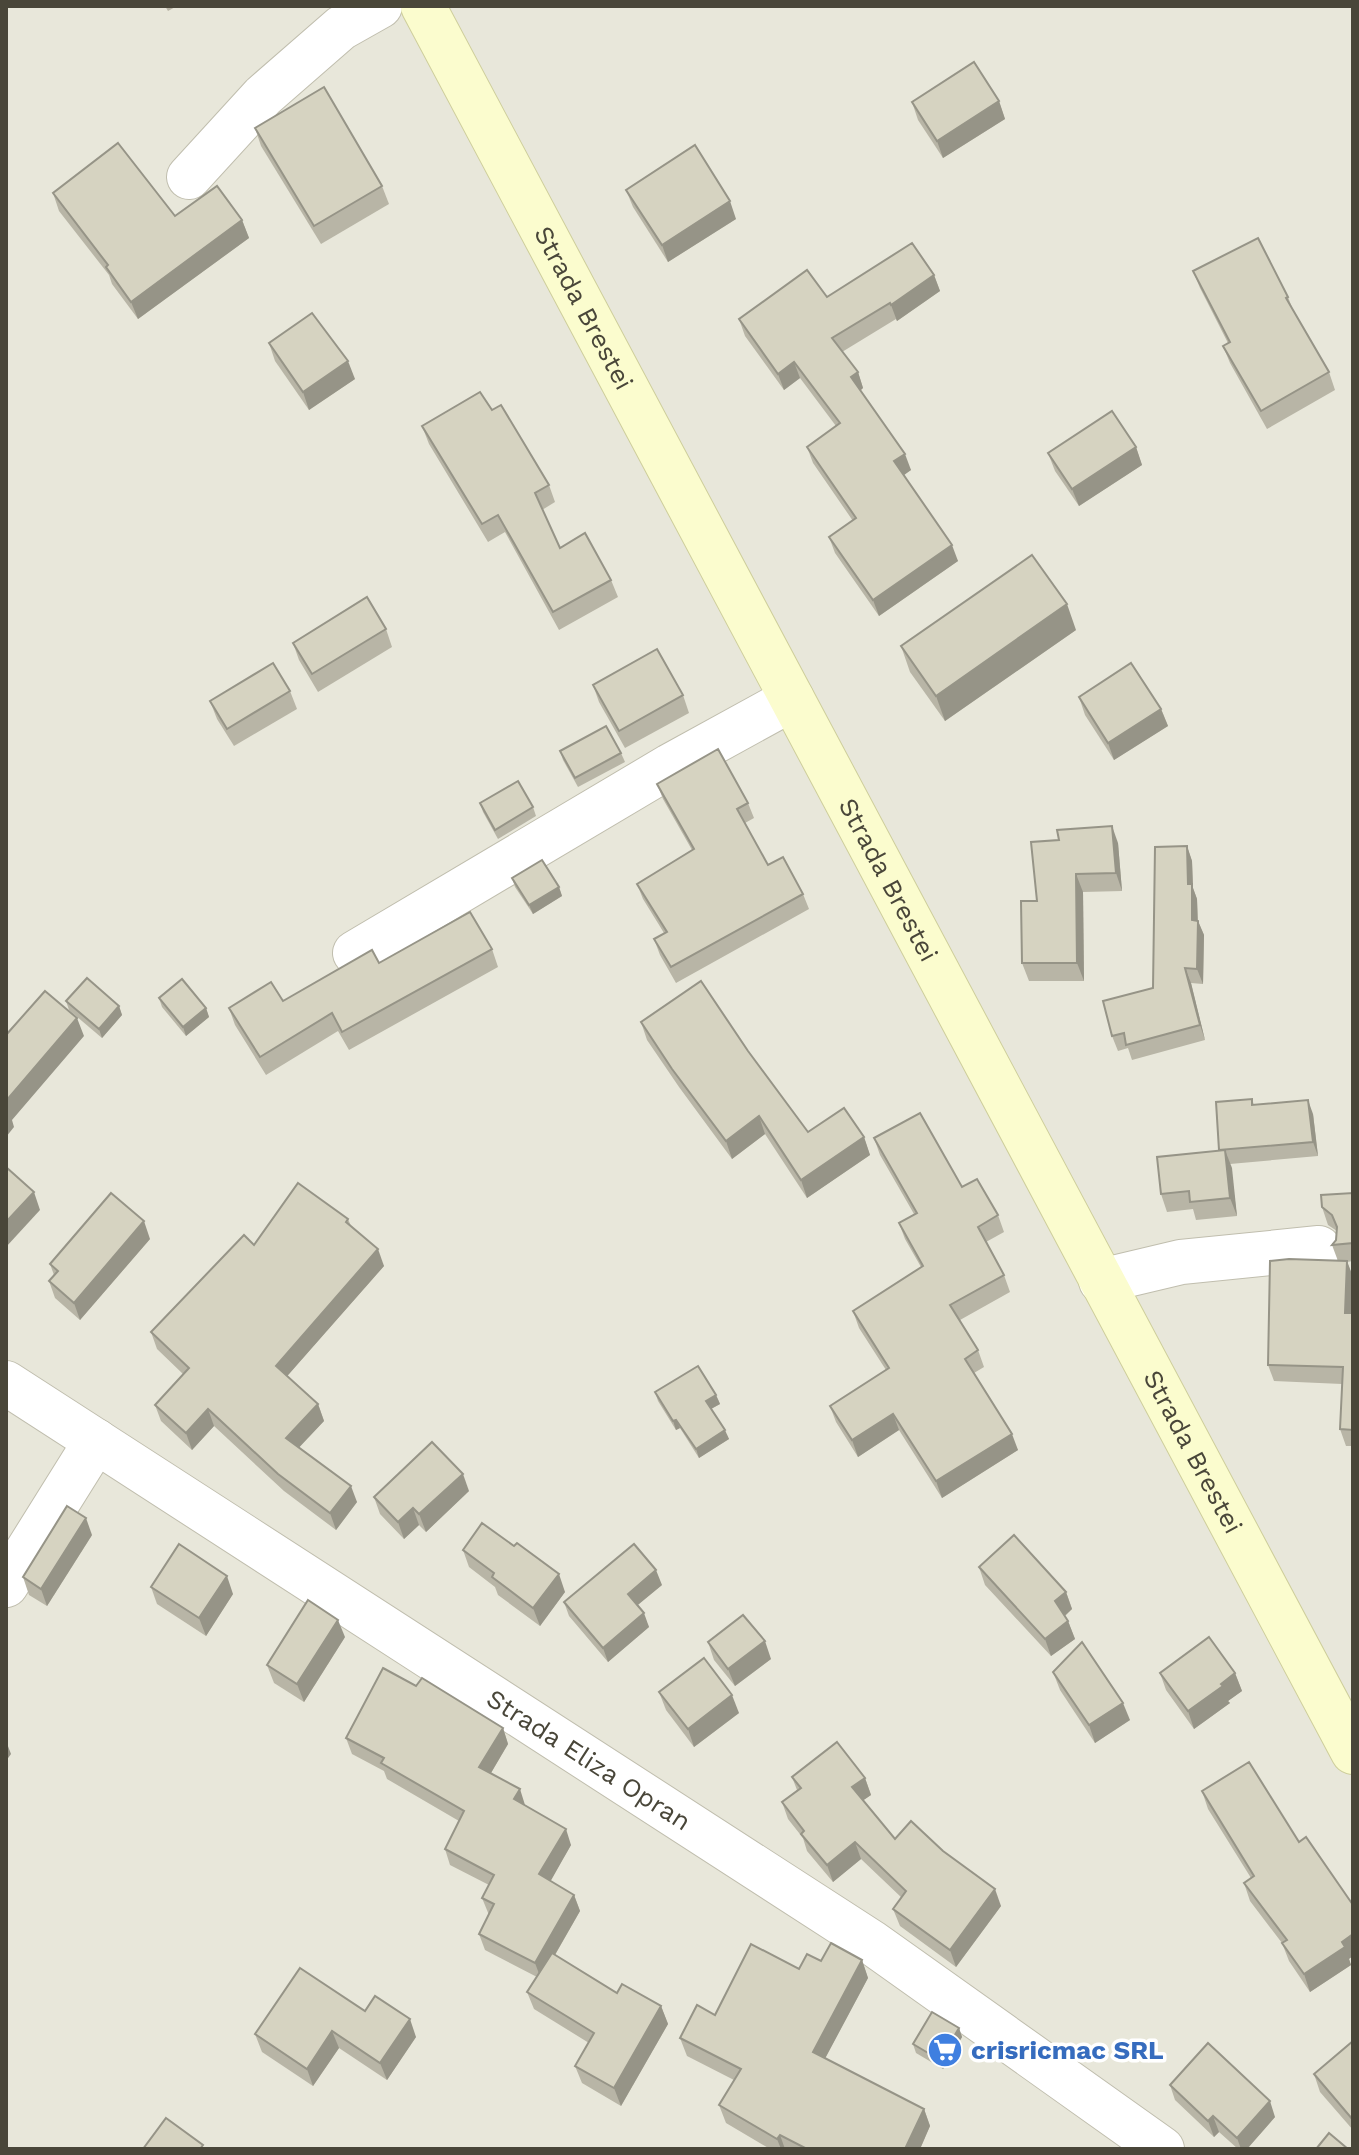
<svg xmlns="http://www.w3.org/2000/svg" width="1359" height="2155" font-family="'Work Sans',sans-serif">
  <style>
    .residential { fill: #e8e7da }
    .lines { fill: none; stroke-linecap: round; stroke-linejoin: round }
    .street-casing { stroke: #c0beae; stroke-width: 46 }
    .secondary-casing { stroke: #cece9b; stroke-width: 46 }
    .street { stroke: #fff; stroke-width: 44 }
    .secondary { stroke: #fbfcce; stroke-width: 44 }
    .wall { fill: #b8b5a6 }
    .shaded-wall { fill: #969487 }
    .building { fill: #d6d3c1; stroke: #969487; stroke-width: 2 }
    .labels { text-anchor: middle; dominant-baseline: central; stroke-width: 7; stroke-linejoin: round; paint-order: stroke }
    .street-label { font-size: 26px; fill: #494639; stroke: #fff }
    .shop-label { font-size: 26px; font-weight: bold; fill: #366cbe; stroke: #fff; text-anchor: start }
  </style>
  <rect width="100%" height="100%" fill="#f5f4eb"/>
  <!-- residential -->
  <rect class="residential" x="6" y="6" width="1347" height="2143"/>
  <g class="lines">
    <!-- street casing -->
    <g class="street-casing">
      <g id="street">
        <polyline points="189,177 263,96 341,28 380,6"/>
        <polyline points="355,953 670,766 792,699"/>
        <polyline points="1101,1281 1181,1262 1319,1248"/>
        <path id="s1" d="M 6,1383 L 871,1942 L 1162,2149"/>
        <polyline points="6,1585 96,1441"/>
      </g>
    </g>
    <!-- secondary casing -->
    <g class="secondary-casing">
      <g id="secondary">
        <path id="s2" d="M 423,6 L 1353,1752"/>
      </g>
    </g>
    <!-- street -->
    <use href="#street" class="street"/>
    <!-- secondary -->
    <use href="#secondary" class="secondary"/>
  </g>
  <!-- wall -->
  <g class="wall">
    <polygon points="165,6 177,6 168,11"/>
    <polygon points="999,101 1005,119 943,158 918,120 912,102"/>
    <polygon points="255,128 382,186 389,204 321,244 261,146"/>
    <polygon points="626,190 736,219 668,262 633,207"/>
    <polygon points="53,193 175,216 242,220 249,238 138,319 112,284 109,275 59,211"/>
    <polygon points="1193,271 1288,297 1293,310 1329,372 1335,390 1267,429 1230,363 1223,346 1228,343 1200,288"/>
    <polygon points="934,275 940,291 897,321 896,319 842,352 858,372 863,388 860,391 911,470 903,475 958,561 879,616 835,553 829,537 853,521 813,463 807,447 836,426 800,378 784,390 745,336 739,319 827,297"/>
    <polygon points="269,343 355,379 309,410 275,361"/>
    <polygon points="492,410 549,485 555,502 542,510 560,548 611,580 618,597 559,630 505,532 488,542 429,444 422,426"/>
    <polygon points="1136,447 1142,465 1079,506 1055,471 1048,453"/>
    <polygon points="386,629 392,647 318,692 299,660 293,643"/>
    <polygon points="1076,630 945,721 910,672 901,646"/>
    <polygon points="593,685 683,695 689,713 625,748 599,702"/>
    <polygon points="290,691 297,709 234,746 217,719 210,701"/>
    <polygon points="1079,697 1161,709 1168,726 1114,760 1085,715"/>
    <polygon points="560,751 621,753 625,762 578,787 563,760"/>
    <polygon points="657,784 748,803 754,818 745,823 768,865 803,894 809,909 676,983 660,955 654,939 664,933 643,899 637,884 692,850 663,799"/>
    <polygon points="480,803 533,807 536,816 498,839 483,812"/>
    <polygon points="1118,843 1122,891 1083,892 1084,981 1029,981 1022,963 1037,901"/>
    <polygon points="1187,846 1192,861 1193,888 1197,899 1198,921 1204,935 1203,984 1191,983 1205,1040 1132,1060 1128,1048 1118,1051 1112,1036 1153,988"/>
    <polygon points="512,878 559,887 562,896 533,914 515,887"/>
    <polygon points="492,949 498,967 349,1050 338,1031 266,1075 235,1025 229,1008 283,1001 379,963"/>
    <polygon points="159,998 206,1008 209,1017 186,1036 162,1007"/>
    <polygon points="66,1001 119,1006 122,1015 102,1038 69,1010"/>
    <polygon points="641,1022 748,1051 808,1132 864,1137 870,1155 807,1198 765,1134 732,1159 679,1087 647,1040"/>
    <polygon points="1252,1099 1254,1105 1313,1114 1318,1156 1230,1164 1237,1216 1196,1220 1193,1209 1167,1212 1161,1194 1220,1151"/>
    <polygon points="874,1138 962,1187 998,1215 1004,1232 986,1242 1004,1275 1010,1292 960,1320 978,1350 984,1367 974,1373 1018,1450 942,1498 899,1430 858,1457 836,1422 830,1406 886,1370 859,1328 853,1311 921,1267 905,1239 899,1223 914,1214 880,1155"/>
    <polygon points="1353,1193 1353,1261 1347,1262 1353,1277 1352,1313 1353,1313 1353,1446 1346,1446 1340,1429 1342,1384 1274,1381 1268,1365 1338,1261 1332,1245 1336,1240 1337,1231 1328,1225 1322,1207"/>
    <polygon points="348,1219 351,1226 384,1266 287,1376 318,1404 324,1421 299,1447 357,1502 336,1530 284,1491 214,1426 192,1450 161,1421 155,1405 183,1374 157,1349 151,1332 254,1245"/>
    <polygon points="150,1239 80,1320 55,1298 49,1281 54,1275 50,1264"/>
    <polygon points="655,1392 716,1395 720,1404 711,1409 729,1439 699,1458 680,1428 676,1430 658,1401"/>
    <polygon points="469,1491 426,1532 419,1525 404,1539 380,1514 374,1497"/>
    <polygon points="92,1535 47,1606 29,1595 23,1577"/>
    <polygon points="463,1550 565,1592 540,1626 498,1595 495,1587 469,1567"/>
    <polygon points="979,1567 1066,1592 1072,1609 1065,1616 1068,1621 1075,1639 1051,1656 985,1585"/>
    <polygon points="662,1585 637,1605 649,1627 608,1662 569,1616 564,1602"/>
    <polygon points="151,1587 233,1594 206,1636 157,1604"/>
    <polygon points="345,1637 304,1702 274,1683 267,1665"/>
    <polygon points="708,1642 771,1659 735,1686 714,1660"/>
    <polygon points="1053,1672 1130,1720 1095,1743 1060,1690"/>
    <polygon points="1160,1673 1235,1673 1242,1691 1228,1701 1230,1703 1194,1729 1166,1690"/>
    <polygon points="416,1686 503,1728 508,1744 491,1773 525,1806 571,1845 550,1881 574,1895 580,1911 555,1955 617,1993 661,2006 668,2024 621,2106 582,2083 575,2066 589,2043 534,2009 527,1992 537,1977 485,1950 479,1934 489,1915 482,1898 489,1885 450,1865 445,1849 459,1821 387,1779 384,1771 352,1754 346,1738"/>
    <polygon points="659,1692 739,1713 694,1747 666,1710"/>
    <polygon points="792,1777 865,1778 871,1795 863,1800 895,1839 1001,1906 956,1967 900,1926 893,1909 902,1898 861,1859 833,1882 807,1851 803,1838 788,1819 782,1802 797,1790"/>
    <polygon points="1202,1791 1349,1959 1351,1965 1310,1992 1289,1961 1282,1943 1250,1901 1244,1883 1251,1878 1208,1809"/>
    <polygon points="862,1960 868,1978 825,2058 924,2109 930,2126 920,2149 770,2149 726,2123 719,2105 734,2080 687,2056 680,2038 715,2015 799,1969 821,1961"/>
    <polygon points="365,2011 416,2037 387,2080 339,2048 313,2086 262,2052 255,2034"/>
    <polygon points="959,2028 962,2037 943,2069 916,2053 913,2044"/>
    <polygon points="1353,2041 1353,2130 1320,2092 1314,2074"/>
    <polygon points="1170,2085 1275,2117 1247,2149 1238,2149 1219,2132 1214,2137 1175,2100"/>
  </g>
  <!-- shaded-wall -->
  <g class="shaded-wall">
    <polygon points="999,101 1005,119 943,158 937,141"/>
    <polygon points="730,201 736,219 668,262 662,245"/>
    <polygon points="242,220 249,238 138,319 131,302"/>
    <polygon points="934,275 940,291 897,321 891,305"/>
    <polygon points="348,361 355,379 309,410 303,392"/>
    <polygon points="794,362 800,378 784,390 778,374"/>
    <polygon points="858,372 863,388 857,393 851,377"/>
    <polygon points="1136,447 1142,465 1079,506 1072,489"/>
    <polygon points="905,454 911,470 900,478 894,461"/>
    <polygon points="952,545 958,561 879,616 873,600"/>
    <polygon points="1067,604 1076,630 945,721 936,696"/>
    <polygon points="1161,709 1168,726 1114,760 1108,743"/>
    <polygon points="1112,826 1118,843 1122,891 1116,873"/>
    <polygon points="1187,846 1192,861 1193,888 1197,899 1198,933 1198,921 1204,935 1203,984 1197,969 1188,884"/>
    <polygon points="1076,874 1083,892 1084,981 1077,963"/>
    <polygon points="559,887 562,896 533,914 529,905"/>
    <polygon points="1185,968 1191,983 1205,1040 1200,1025"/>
    <polygon points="119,1006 122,1015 102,1038 99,1029"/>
    <polygon points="206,1008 209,1017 186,1036 183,1027"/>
    <polygon points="77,1018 84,1036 12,1120 14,1127 6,1137 6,1101"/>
    <polygon points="1308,1100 1313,1114 1318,1156 1313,1142"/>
    <polygon points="759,1116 765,1134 732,1159 726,1141"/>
    <polygon points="864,1137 870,1155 807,1198 801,1180"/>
    <polygon points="1225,1150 1232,1168 1237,1216 1230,1198"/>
    <polygon points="34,1192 40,1210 6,1247 6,1222"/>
    <polygon points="144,1221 150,1239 80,1320 74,1303"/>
    <polygon points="378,1249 384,1266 282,1382 276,1366"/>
    <polygon points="1347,1261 1353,1277 1351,1329 1345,1313"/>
    <polygon points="716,1395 720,1404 709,1410 706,1401"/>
    <polygon points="318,1404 324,1421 293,1454 286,1438"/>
    <polygon points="208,1409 214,1426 192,1450 186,1433"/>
    <polygon points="893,1414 899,1430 858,1457 852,1440"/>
    <polygon points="676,1420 680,1428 676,1430 673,1421"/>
    <polygon points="725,1430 729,1439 699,1458 696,1449"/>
    <polygon points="1012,1434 1018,1450 942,1498 936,1481"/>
    <polygon points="463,1474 469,1491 426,1532 419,1514"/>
    <polygon points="351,1486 357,1502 336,1530 330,1513"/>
    <polygon points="413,1508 419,1525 404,1539 398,1522"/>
    <polygon points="86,1518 92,1535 47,1606 41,1589"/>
    <polygon points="656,1570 662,1585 633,1609 628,1594"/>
    <polygon points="559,1574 565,1592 540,1626 533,1608"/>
    <polygon points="227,1576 233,1594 206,1636 199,1618"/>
    <polygon points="1066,1592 1072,1609 1061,1619 1055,1601"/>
    <polygon points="644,1613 649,1627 608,1662 603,1648"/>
    <polygon points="338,1620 345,1637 304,1702 297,1684"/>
    <polygon points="1068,1621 1075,1639 1051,1656 1045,1639"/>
    <polygon points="765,1641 771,1659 735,1686 728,1669"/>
    <polygon points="1235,1673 1242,1691 1228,1701 1230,1703 1194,1729 1188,1711"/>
    <polygon points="732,1695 739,1713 694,1747 688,1729"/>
    <polygon points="1123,1703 1130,1720 1095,1743 1089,1725"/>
    <polygon points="503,1728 508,1744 485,1783 479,1767"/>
    <polygon points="6,1741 11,1754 6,1761"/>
    <polygon points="865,1778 871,1795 858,1804 852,1787"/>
    <polygon points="520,1789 525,1805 520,1815 514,1799"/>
    <polygon points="566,1829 571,1845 545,1891 539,1874"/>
    <polygon points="855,1842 861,1859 833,1882 827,1865"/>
    <polygon points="995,1889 1001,1906 956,1967 950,1950"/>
    <polygon points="574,1895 580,1911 541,1979 535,1963"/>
    <polygon points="1353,1934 1353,1956 1349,1959 1351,1965 1310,1992 1304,1974 1342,1942"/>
    <polygon points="862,1960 868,1978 819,2070 813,2052"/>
    <polygon points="661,2006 668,2024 621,2106 614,2088"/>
    <polygon points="410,2019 416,2037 387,2080 380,2063"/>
    <polygon points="959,2028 962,2037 943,2069 940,2060"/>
    <polygon points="332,2031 339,2048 313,2086 307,2069"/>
    <polygon points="1270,2101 1275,2117 1247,2149 1241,2149 1237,2138"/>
    <polygon points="924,2109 930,2126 920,2149 905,2149"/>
    <polygon points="1213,2116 1219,2132 1214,2137 1208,2121"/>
    <polygon points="780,2135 785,2149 781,2149 777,2139"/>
  </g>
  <!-- building -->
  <g class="building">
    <polygon points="974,62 999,101 937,141 912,102"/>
    <polygon points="324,87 382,186 314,226 255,128"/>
    <polygon points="118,143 175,216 217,186 242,220 131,302 106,267 108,265 53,193"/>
    <polygon points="695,145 730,201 662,245 626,190"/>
    <polygon points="1258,238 1288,297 1286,298 1329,372 1261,411 1223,346 1230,342 1193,271"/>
    <polygon points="912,243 934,275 891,305 890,303 832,338 858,372 851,377 905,454 894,461 952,545 873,600 829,537 856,518 807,447 840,423 794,362 778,374 739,319 807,270 827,297"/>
    <polygon points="312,313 348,361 303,392 269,343"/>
    <polygon points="480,392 492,410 501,405 549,485 535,493 560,548 585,533 611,580 553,612 498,515 482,524 422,426"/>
    <polygon points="1112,411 1136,447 1072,489 1048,453"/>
    <polygon points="1032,555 1067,604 936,696 901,646"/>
    <polygon points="367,597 386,629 312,674 293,643"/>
    <polygon points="657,649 683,695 619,731 593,685"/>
    <polygon points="273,663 290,691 227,729 210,701"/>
    <polygon points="1131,663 1161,709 1108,743 1079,697"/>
    <polygon points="606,726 621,753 575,778 560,751"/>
    <polygon points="718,749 748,803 737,809 768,865 783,857 803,894 671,967 654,939 667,932 637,884 694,849 657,784"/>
    <polygon points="518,781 533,807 495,830 480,803"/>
    <polygon points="1112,826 1116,873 1076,874 1077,963 1022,963 1021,901 1037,901 1031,842 1059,840 1057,830"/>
    <polygon points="1187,846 1188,884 1192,884 1192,920 1198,921 1197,969 1185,968 1200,1025 1126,1045 1124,1033 1112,1036 1103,1001 1153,988 1155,847"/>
    <polygon points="542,860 559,887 529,905 512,878"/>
    <polygon points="470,912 492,949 342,1032 332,1013 260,1057 229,1008 271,982 283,1001 372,950 379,963"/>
    <polygon points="87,978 119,1006 99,1029 66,1001"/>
    <polygon points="182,979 206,1008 183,1027 159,998"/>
    <polygon points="701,981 748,1051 808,1132 844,1108 864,1137 801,1180 759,1116 726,1141 672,1069 641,1022"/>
    <polygon points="45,991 77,1018 6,1101 6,1035"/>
    <polygon points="1252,1099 1252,1105 1308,1100 1313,1142 1219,1150 1216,1102"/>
    <polygon points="920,1113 962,1187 977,1179 998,1215 978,1227 1004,1275 950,1305 978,1350 965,1359 1012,1434 936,1481 893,1414 852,1440 830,1406 889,1368 853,1311 923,1266 899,1223 917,1213 874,1138"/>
    <polygon points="1225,1150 1230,1198 1190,1202 1189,1191 1161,1194 1157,1157"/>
    <polygon points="6,1167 34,1192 6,1222"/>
    <polygon points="298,1183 348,1219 346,1222 378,1249 276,1366 318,1404 286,1438 351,1486 330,1513 278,1474 208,1409 186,1433 155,1405 189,1368 151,1332 244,1235 254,1245"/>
    <polygon points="111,1193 144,1221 74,1303 49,1281 58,1271 50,1264"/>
    <polygon points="1353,1193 1353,1243 1332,1245 1336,1240 1337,1227 1332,1215 1322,1207 1321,1195"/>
    <polygon points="1289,1259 1347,1261 1345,1313 1353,1313 1353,1430 1340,1429 1343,1367 1268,1365 1270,1261"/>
    <polygon points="698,1366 716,1395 706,1401 725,1430 696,1449 676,1420 673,1421 655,1392"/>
    <polygon points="432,1442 463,1474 419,1514 413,1508 398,1522 374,1497"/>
    <polygon points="67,1506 86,1518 41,1589 23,1577"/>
    <polygon points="482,1523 514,1546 517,1543 559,1574 533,1608 492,1577 494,1573 463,1550"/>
    <polygon points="1014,1535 1066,1592 1055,1601 1068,1621 1045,1639 979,1567"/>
    <polygon points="179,1544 227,1576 199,1618 151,1587"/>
    <polygon points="634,1544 656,1570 628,1594 644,1613 603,1648 564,1602"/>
    <polygon points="308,1600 338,1620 297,1684 267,1665"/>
    <polygon points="743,1615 765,1641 728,1669 708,1642"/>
    <polygon points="1209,1637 1235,1673 1221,1684 1223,1686 1188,1711 1160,1673"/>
    <polygon points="1082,1642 1123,1703 1089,1725 1053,1672"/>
    <polygon points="704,1658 732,1695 688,1729 659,1692"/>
    <polygon points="383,1668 416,1686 422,1678 503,1728 479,1767 520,1789 514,1799 566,1829 539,1874 574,1895 535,1963 479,1934 494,1904 482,1898 494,1875 445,1849 464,1811 381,1763 384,1758 346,1738"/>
    <polygon points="837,1742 865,1778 852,1787 895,1839 911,1821 943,1851 995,1889 950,1950 893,1909 906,1891 855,1842 827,1865 801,1834 804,1831 782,1802 801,1788 792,1777"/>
    <polygon points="1249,1762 1299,1842 1306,1837 1353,1905 1353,1934 1342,1942 1345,1947 1304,1974 1282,1943 1287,1940 1244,1883 1254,1876 1202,1791"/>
    <polygon points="831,1943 862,1960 813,2052 924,2109 905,2149 807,2149 780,2135 777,2139 719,2105 741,2069 680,2038 697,2005 715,2015 751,1944 799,1969 807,1954 821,1961"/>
    <polygon points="552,1953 617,1993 622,1984 661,2006 614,2088 575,2066 594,2033 527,1992"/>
    <polygon points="300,1968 365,2011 375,1996 410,2019 380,2063 332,2031 307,2069 255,2034"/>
    <polygon points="932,2012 959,2028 940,2060 913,2044"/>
    <polygon points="1353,2041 1353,2120 1314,2074"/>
    <polygon points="1208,2043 1270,2101 1237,2138 1213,2116 1208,2121 1170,2085"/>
    <polygon points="166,2118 203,2145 200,2149 143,2149"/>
    <polygon points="1329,2133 1348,2149 1316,2149"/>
  </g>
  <!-- icons -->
  <defs>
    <g id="supermarket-disc" transform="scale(1.8)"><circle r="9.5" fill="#3f7fe0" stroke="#fff"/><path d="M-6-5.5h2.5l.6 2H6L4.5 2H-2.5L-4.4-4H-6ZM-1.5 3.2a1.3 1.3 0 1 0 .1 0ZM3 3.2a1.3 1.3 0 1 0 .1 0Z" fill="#fff"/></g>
  </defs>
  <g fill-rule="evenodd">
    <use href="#supermarket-disc" x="945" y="2050"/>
  </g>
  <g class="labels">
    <!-- street labels -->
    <g class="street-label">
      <text stroke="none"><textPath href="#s2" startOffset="342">Strada Brestei</textPath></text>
      <text stroke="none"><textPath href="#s2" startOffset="990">Strada Brestei</textPath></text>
      <text stroke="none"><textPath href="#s2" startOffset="1638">Strada Brestei</textPath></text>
      <text stroke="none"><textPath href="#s1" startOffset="694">Strada Eliza Opran</textPath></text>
    </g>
    <!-- shop labels -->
    <g class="shop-label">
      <text x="971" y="2050">crisricmac SRL</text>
    </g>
  </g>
  <!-- border -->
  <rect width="1359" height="2155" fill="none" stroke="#494639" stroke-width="16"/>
</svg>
